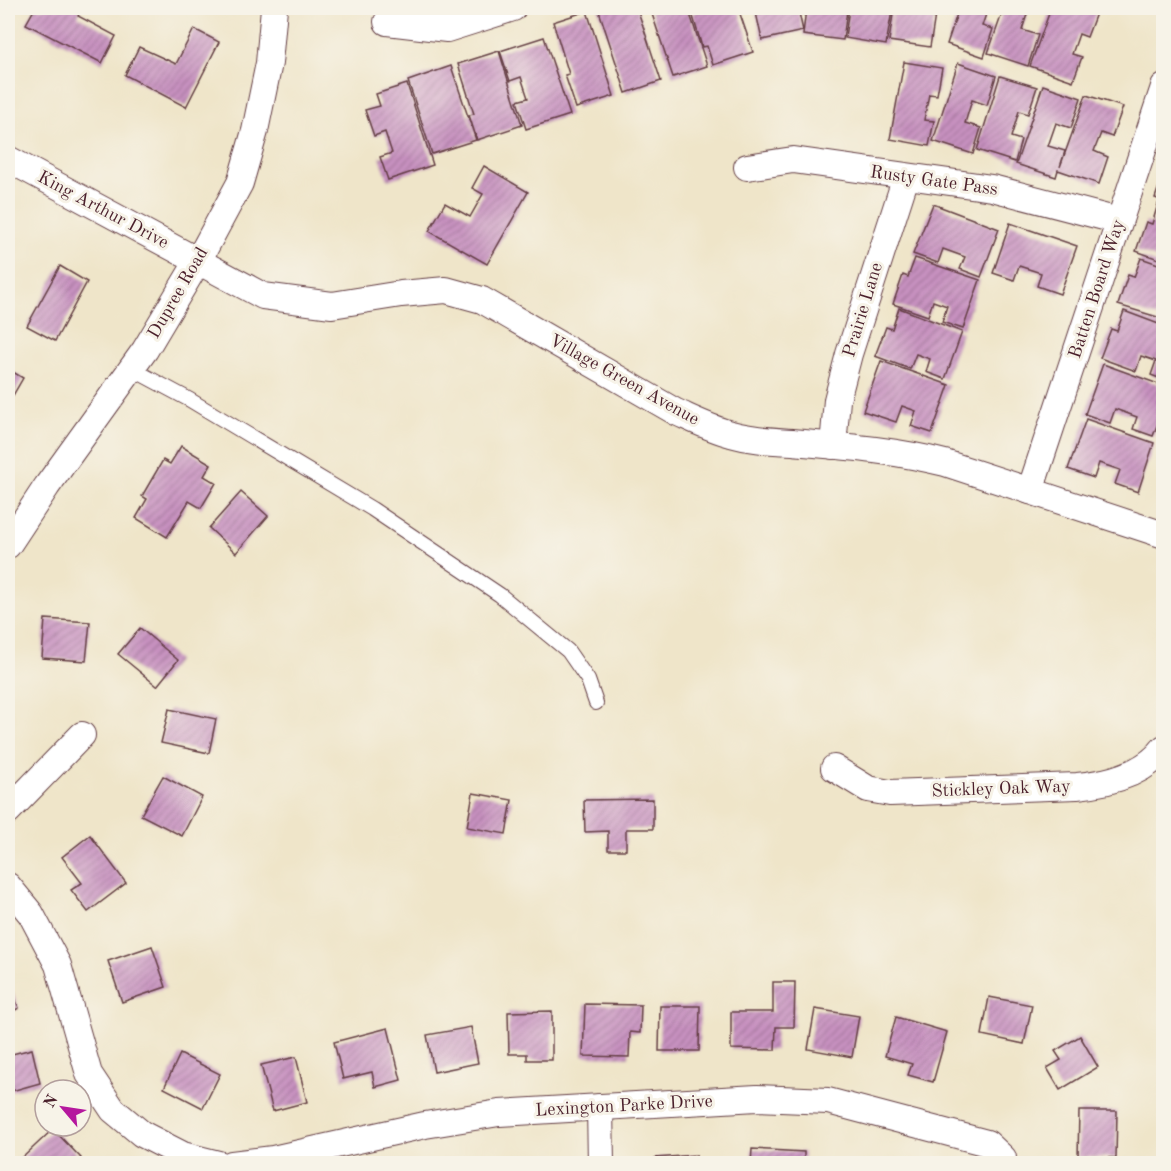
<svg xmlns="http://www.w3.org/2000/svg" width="1171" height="1171" font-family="'Old Standard TT',serif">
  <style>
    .building { fill: url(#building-hatch) }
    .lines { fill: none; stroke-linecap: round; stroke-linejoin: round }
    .lane-casing { stroke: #633d43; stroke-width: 16 }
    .street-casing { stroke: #633d43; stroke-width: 28 }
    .lane { stroke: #fff; stroke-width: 14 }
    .street { stroke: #fff; stroke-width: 26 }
    .labels { text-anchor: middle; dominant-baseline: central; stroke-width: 6; stroke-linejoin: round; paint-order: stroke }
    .street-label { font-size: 18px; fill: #4a1f2b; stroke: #f7f3e8 }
  </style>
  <defs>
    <pattern id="building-hatch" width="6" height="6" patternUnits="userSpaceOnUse" patternTransform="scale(1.5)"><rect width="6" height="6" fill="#c791c0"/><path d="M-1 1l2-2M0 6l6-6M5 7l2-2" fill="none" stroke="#a4769c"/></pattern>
  </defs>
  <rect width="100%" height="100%" fill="#f7f3e8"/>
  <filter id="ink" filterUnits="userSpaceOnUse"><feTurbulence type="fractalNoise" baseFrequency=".0167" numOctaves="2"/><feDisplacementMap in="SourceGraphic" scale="12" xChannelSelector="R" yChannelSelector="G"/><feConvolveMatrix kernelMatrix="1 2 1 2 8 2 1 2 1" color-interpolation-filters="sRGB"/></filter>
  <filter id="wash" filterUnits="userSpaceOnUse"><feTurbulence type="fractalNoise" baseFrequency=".008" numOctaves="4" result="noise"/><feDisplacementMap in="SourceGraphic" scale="24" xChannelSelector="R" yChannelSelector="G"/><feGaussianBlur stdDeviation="1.35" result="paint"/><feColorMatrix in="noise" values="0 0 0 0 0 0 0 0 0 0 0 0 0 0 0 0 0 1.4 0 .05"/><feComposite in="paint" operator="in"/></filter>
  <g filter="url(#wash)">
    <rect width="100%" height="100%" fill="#efe5c9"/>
    <g id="blocks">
      <!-- building -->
      <g class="building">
        <polygon points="35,8 82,8 78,16 116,36 102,63 26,24"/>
        <polygon points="598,8 637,8 661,81 626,93"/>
        <polygon points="650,8 688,8 707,66 673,77"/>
        <polygon points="698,8 738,8 753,52 713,65 707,46 702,47 692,13 699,11"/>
        <polygon points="755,8 798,8 803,31 762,40"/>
        <polygon points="806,8 836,8 847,10 843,40 803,35"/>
        <polygon points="849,8 875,8 892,11 886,45 845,38"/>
        <polygon points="894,8 923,8 922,13 935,15 930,47 889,41"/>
        <polygon points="959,8 988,8 982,26 993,29 984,57 947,44"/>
        <polygon points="1004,8 1029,8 1022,30 1038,35 1028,66 988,53"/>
        <polygon points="1051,8 1098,8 1087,37 1079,34 1072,54 1082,57 1073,81 1030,66"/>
        <polygon points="587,11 614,96 576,108 565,75 569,74 553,22"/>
        <polygon points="194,29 219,42 186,107 125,75 139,47 176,64"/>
        <polygon points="544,37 570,115 526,129 517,101 528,98 521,77 510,81 500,51"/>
        <polygon points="499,51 522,125 477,140 469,115 474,114 458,64"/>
        <polygon points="904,62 942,68 937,95 929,94 924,120 934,121 929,146 890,139"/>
        <polygon points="958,63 996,76 987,105 972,100 965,123 981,128 973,154 933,141"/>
        <polygon points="451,66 476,140 432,154 408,81"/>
        <polygon points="1000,76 1037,87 1028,114 1019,111 1011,137 1021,140 1015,162 977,150"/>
        <polygon points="407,84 433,165 388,180 380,157 392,153 385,132 374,136 365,110 380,106 376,94"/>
        <polygon points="1043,85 1081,98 1071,128 1056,123 1048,146 1065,151 1060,167 1086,95 1123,107 1112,137 1101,133 1094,151 1108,157 1099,184 1058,170 1056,177 1016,164"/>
        <polygon points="484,166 528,192 487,264 429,231 445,203 470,217 483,194 472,188"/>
        <polygon points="1163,175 1164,175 1164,201 1155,198"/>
        <polygon points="933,204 999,229 981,277 960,269 965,257 943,249 938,263 913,254"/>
        <polygon points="1158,204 1164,206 1164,261 1136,251 1146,222 1152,224"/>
        <polygon points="1010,223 1077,246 1060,294 1037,286 1041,273 1019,266 1014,280 993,273"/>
        <polygon points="915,258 980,280 963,329 942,322 947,306 933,301 928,316 893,304 903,275 908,277"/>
        <polygon points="1141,258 1164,266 1164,319 1118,305 1128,275 1134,277"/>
        <polygon points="60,266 87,282 55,341 27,326"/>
        <polygon points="899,308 962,332 945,379 926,372 930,359 916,354 910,369 875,356 886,327 892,329"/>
        <polygon points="1124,311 1164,326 1164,380 1151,375 1156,361 1141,356 1136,371 1100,358 1111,329 1117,331"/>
        <polygon points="881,361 949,385 932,433 911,426 916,411 902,406 896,422 863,411"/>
        <polygon points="1103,364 1164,386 1164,407 1153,436 1133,429 1137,417 1115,409 1110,423 1085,414"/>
        <polygon points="8,369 23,378 8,404"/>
        <polygon points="1086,419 1154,443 1138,492 1115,484 1120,470 1099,463 1094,478 1068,469"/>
        <polygon points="181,446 211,464 204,476 216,483 201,508 189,501 167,537 136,518 147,499 142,496 163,460 170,464"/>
        <polygon points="241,492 268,516 236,553 209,528"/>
        <polygon points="45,619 90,622 86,661 42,658"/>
        <polygon points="140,628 178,660 157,686 118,654"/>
        <polygon points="169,709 216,719 209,753 161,743"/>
        <polygon points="163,776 202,797 182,836 141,815"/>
        <polygon points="473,793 512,800 506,834 467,827"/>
        <polygon points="653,799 653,829 626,829 626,850 608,850 608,831 585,832 584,800"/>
        <polygon points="90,835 126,883 88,912 71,890 82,883 62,857"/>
        <polygon points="152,946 166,987 122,1002 108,961"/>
        <polygon points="8,982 19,1008 8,1014"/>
        <polygon points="773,982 795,982 794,1027 776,1027 775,1050 731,1049 731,1012 773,1012"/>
        <polygon points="989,997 1032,1005 1024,1044 982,1035"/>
        <polygon points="585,1004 641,1005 640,1033 630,1032 629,1057 583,1056"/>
        <polygon points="660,1006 700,1006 699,1051 659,1051"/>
        <polygon points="815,1009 859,1016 852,1057 808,1049"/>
        <polygon points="552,1011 552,1060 527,1060 527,1054 509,1054 508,1012"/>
        <polygon points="896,1017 947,1032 933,1082 908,1075 912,1064 885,1056"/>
        <polygon points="471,1027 478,1063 434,1072 427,1035"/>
        <polygon points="388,1028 401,1080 375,1087 372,1072 343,1079 334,1042"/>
        <polygon points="1080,1036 1098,1067 1060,1090 1047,1068 1061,1060 1055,1051"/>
        <polygon points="32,1049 40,1083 8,1092 8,1055"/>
        <polygon points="180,1054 220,1074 203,1108 164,1088"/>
        <polygon points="296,1057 307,1102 273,1111 261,1065"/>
        <polygon points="1079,1111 1117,1111 1116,1158 1078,1157"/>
        <polygon points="53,1129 81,1158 75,1164 23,1164 20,1160"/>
        <polygon points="752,1149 804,1152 804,1164 751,1164"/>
        <polygon points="696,1155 696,1164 655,1164 655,1158"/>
      </g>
    </g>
  </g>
  <g filter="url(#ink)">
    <use href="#blocks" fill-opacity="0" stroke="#633d43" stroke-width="1.5"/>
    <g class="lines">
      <!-- lane casing -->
      <g class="lane-casing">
        <polyline id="lane" points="132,369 190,400 372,509 500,595 568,651 588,680 596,703"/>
      </g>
      <!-- street casing -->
      <g class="street-casing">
        <g id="street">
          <polyline points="387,22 447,29 513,8"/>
          <path d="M 8,159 L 263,296 L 332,305 L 401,294 L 446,290 L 482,300 L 676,412 C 694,420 712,429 731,434 C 755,441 780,441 804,443 C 852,447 898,451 945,463 L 1164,535"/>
          <polyline points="747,167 793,160 992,188 1119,221"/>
          <polyline points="833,446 837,400 849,354 906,177"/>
          <polyline points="1030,491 1164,87"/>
          <polyline points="8,545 47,486 145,350 198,261 240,183 255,131 269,63 274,8"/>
          <path d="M 834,768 L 868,789 L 890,793 L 1077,786 C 1108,783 1144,775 1164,748"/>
          <polyline points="8,811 82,735"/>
          <polyline points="8,886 31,914 58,965 89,1074 113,1110 142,1134 183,1155 219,1164"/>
          <polyline points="600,1107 601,1164"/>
          <polyline points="232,1164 273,1159 425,1125 499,1113 757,1098 828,1101 987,1143 1003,1158 1003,1164"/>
        </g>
      </g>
      <!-- lane -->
      <use href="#lane" class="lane"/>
      <!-- street -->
      <use href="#street" class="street"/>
    </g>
  </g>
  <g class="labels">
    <!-- street labels -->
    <g class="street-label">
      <text transform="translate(934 181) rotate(8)">Rusty Gate Pass</text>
      <text transform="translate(103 210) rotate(28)">King Arthur Drive</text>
      <text transform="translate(1097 289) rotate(-72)">Batten Board Way</text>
      <text transform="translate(178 293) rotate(-60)">Dupree Road</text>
      <text transform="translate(863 310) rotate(-73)">Prairie Lane</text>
      <text transform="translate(624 380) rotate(29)">Village Green Avenue</text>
      <text transform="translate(1001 789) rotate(-2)">Stickley Oak Way</text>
      <text transform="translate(624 1106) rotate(-3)">Lexington Parke Drive</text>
    </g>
  </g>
  <!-- margin -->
  <rect width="1171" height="1171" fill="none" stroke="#f7f3e8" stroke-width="30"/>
  <!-- north arrow -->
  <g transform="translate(63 1108) rotate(299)"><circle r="28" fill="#f7f3e8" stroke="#b29e9c" stroke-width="1.5"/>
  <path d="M0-4.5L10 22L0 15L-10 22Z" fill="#b5179e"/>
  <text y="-9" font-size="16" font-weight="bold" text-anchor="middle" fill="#4a1f2b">N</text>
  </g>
</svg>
